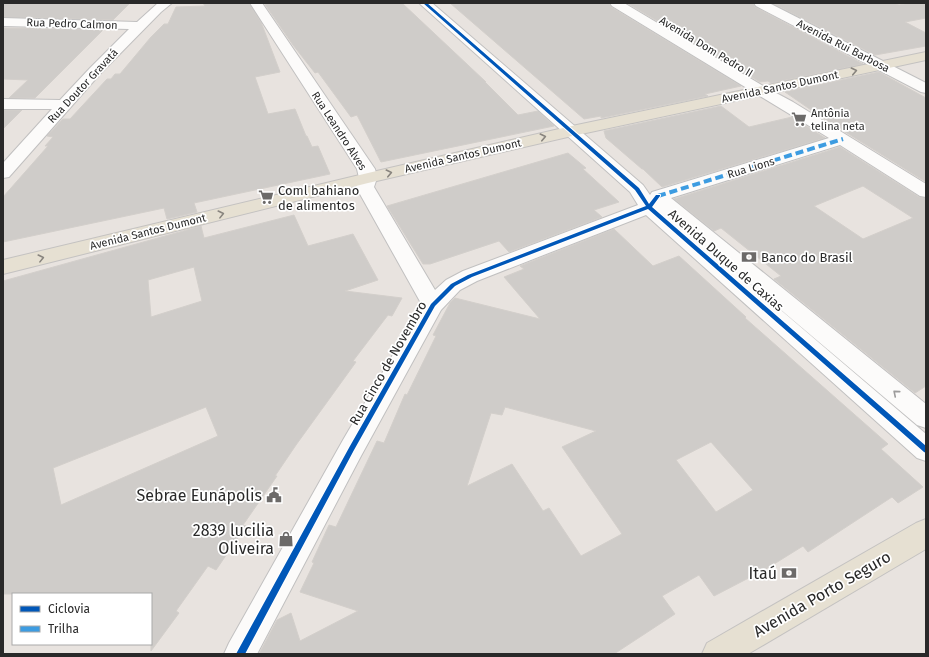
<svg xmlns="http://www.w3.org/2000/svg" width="929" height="657" font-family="'Fira Sans',sans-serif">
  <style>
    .building { fill: #cfccc9; stroke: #d3cfcb; fill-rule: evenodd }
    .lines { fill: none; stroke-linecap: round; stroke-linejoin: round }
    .minor-casing { stroke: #c1c0c0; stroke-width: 2 }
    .major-casing { stroke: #c4c2c1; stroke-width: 2 }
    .minor { fill: #fcfbfa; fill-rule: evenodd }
    .major { fill: #e6e0d2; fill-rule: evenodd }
    .quiet { stroke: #3d9ce1; stroke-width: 4; stroke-dasharray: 8 4; stroke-linecap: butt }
    .cycleway-casing { stroke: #fff; stroke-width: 2 }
    .cycleway { fill: #0057b8; fill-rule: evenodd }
    .oneway { stroke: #88847e }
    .oneway2 { stroke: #9d9c9c }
    .labels { text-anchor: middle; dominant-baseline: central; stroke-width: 3.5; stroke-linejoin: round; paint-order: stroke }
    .far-street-label { font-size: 11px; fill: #292929; stroke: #fff }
    .far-poi-label { font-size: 11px; fill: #292929; stroke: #fff; text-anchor: start }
    .poi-label { font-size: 13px; fill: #292929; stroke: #fff; text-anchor: start }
    .street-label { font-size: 13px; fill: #292929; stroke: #fff }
    .near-poi-label { font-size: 16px; fill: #292929; stroke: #fff; text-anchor: end }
    .near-street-label { font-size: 16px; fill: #292929; stroke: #fff }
  </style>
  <rect width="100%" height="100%" fill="#e8e3df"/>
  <!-- building -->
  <g class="building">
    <polygon points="3,3 130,3 113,20 3,17"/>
    <polygon points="203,3 249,3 261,22 280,72 255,77 268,114 295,109 306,136 307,136 312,147 318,146 330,174 194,203 197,212 167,219 164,208 3,242 3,197 48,146 45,146 53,137 47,136 63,119 70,119 107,79 111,79 115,74 120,74 151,37 164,24 168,24 176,7 205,6"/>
    <polygon points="264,3 402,3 486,82 485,82 518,115 538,111 554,126 381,162 357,115 351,117 318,72 315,73 293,45"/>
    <polygon points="450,3 609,3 611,7 741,86 705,94 708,96 601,118 601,116 584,119"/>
    <polygon points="627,3 753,3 755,7 863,64 771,83 768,81 760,82"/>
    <polygon points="772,3 894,3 899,5 909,3 926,3 926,18 905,22 926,33 926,46 875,55"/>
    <polygon points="3,28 103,30 35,98 9,98 28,80 3,79"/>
    <polygon points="879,72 926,98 926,182 813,112 814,112 785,92"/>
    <polygon points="721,106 749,127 792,117 825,138 662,187 643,169 642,169 606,138 604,131"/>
    <polygon points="3,110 22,110 3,129"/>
    <path d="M 840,147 L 919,197 L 926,198 L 926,386 L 915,393 L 774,279 L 781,276 L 721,228 L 714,231 L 674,199 ZM 863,186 L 913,218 L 863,239 L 814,206 Z"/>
    <polygon points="568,153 586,168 583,169 619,202 594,210 602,217 509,252 499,241 430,264 423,264 387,206"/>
    <path d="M 294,215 L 308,246 L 353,234 L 378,280 L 345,291 L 402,298 L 392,316 L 388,315 L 353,361 L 356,362 L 296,445 L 275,476 L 277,476 L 243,525 L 246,526 L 216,570 L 208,566 L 176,611 L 179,613 L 151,651 L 151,594 L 132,594 L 133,592 L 130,594 L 3,594 L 3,281 L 201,226 L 204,238 ZM 194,267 L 202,301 L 151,317 L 148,280 ZM 206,407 L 218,436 L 61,505 L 53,468 Z"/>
    <path d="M 614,229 L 653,266 L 679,256 L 746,317 L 745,318 L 888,444 L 881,449 L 923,487 L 898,503 L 892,497 L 808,552 L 803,546 L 766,569 L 714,596 L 699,575 L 662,596 L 675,614 L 614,654 L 259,654 L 277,620 L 291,613 L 300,641 L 358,611 L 300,592 L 314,563 L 312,562 L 329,525 L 336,527 L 377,441 L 384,443 L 405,394 L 407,395 L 436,336 L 433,335 L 450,303 L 455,298 L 540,319 L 504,277 L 524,269 L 520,266 ZM 505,407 L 596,431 L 562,447 L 622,534 L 581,556 L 549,508 L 543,511 L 512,464 L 467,486 L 491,413 L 502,415 ZM 711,442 L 753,490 L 716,512 L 676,460 Z"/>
  </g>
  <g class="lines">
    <!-- minor casing -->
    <g class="minor-casing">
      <g id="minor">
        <polygon points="158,3 172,3 161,12 100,74 9,177 3,178 3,163 52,109 3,109 3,99 60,100 90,68 129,29 3,26 3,18 137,22"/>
        <polygon points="250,3 262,3 375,169 377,178 374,187 435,290 446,280 463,271 638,205 630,192 419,3 432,3 643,185 650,195 652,192 829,138 612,6 610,3 624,3 765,87 793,102 926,184 926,197 920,196 840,145 671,198 926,404 926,428 917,425 688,231 926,434 926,461 917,458 646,215 477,281 460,290 441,310 361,456 257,654 224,654 229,643 343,440 422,305 356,187 359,178 357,169"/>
        <polygon points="754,3 769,3 926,83 926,93 921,92 756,6"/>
      </g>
    </g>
    <!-- major casing -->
    <g class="major-casing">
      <g id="major">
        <polygon points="926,52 926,60 572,136 368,183 3,274 3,260 368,173 572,126"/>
        <polygon points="926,519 926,549 748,654 702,654 707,643 916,523"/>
      </g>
    </g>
    <!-- minor -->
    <use href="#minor" class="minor"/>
    <!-- major -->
    <use href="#major" class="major"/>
    <!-- quiet -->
    <polyline class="quiet" points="658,196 843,139"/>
    <!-- cycleway casing -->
    <g class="cycleway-casing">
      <polygon id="cycleway" points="423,3 427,3 639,188 649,204 656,195 660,195 660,196 652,207 926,446 926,453 924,452 648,209 472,277 455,286 435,306 354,450 245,654 236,654 350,446 431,304 451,284 468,275 646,206 635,190"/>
    </g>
    <!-- cycleway -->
    <use href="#cycleway" class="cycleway"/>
  </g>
  <!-- one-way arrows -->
  <defs><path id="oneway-chevron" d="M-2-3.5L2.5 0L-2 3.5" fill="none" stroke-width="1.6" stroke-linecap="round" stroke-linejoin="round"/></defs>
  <g class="oneway">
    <use href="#oneway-chevron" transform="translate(854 71) rotate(-12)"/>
    <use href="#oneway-chevron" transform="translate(543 137) rotate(-13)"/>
    <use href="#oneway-chevron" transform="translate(389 173) rotate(-13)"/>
    <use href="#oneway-chevron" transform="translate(221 214) rotate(-14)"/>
    <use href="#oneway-chevron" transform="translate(41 258) rotate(-14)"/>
  </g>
  <use class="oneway2" href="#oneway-chevron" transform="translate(896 393) rotate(-140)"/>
  <!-- icons -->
  <defs>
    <g id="supermarket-bare" transform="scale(1.2)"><path d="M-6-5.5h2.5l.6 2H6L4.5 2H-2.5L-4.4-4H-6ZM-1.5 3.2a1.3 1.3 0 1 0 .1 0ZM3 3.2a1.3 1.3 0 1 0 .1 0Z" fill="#6c6a69" stroke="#fff" stroke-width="2.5" paint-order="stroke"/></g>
    <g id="bank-bare" transform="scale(1.2)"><path d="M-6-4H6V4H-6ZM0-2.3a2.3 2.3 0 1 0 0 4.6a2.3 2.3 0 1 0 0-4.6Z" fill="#6c6a69" stroke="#fff" stroke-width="2.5" paint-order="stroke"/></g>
    <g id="civic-bare" transform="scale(1.2)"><path d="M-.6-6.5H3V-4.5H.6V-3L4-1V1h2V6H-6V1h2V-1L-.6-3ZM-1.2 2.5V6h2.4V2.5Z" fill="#6c6a69" stroke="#fff" stroke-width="2.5" paint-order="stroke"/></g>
    <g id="shop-bare" transform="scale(1.2)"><path d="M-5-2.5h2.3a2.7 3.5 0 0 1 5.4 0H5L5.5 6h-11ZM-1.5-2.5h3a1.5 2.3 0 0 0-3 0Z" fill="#6c6a69" stroke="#fff" stroke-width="2.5" paint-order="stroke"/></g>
  </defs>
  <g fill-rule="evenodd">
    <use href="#supermarket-bare" x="799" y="119"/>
    <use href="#supermarket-bare" x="266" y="197"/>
    <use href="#bank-bare" x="749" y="257"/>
    <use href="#civic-bare" x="274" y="495"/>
    <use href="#shop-bare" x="286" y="539"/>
    <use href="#bank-bare" x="789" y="573"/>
  </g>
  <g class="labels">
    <!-- far-street labels -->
    <g class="far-street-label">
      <text transform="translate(72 24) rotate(2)">Rua Pedro Calmon</text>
      <text transform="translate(843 46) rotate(27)">Avenida Rui Barbosa</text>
      <text transform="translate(706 47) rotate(31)">Avenida Dom Pedro II</text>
      <text transform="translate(83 86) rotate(-47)">Rua Doutor Gravatá</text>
      <text transform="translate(780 87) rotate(-12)">Avenida Santos Dumont</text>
      <text transform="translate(339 131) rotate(57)">Rua Leandro Alves</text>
      <text transform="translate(463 156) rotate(-13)">Avenida Santos Dumont</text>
      <text transform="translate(751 168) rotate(-17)">Rua Lions</text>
      <text transform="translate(148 232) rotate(-14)">Avenida Santos Dumont</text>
    </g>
    <!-- far-poi labels -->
    <g class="far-poi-label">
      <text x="811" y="113">Antônia<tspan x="811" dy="13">telina neta</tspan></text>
    </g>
    <!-- poi labels -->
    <g class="poi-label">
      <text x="278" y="190">Coml bahiano<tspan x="278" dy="15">de alimentos</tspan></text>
      <text x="761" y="257">Banco do Brasil</text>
    </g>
    <!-- street labels -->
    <g class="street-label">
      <text transform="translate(726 260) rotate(41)">Avenida Duque de Caxias</text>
      <text transform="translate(388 363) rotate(-60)">Rua Cinco de Novembro</text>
    </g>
    <!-- near-poi labels -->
    <g class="near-poi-label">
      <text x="262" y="495">Sebrae Eunápolis</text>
      <text x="274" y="530">2839 lucilia<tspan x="274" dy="18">Oliveira</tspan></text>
      <text x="777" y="573">Itaú</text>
    </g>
    <!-- near-street labels -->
    <g class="near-street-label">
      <text transform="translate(822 594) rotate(-30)">Avenida Porto Seguro</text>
    </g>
  </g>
  <!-- border -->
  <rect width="929" height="657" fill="none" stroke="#292929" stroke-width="8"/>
  <!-- legend -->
  <rect x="12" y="593" width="140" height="52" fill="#ffffff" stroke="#a9a9a9"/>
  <rect x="20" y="606" width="20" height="6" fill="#0057b8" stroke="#a9a9a9"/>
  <text x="48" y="613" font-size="12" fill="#292929">Ciclovia</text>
  <rect x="20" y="626" width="20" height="6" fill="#3d9ce1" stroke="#a9a9a9"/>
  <text x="48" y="633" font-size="12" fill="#292929">Trilha</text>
</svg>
